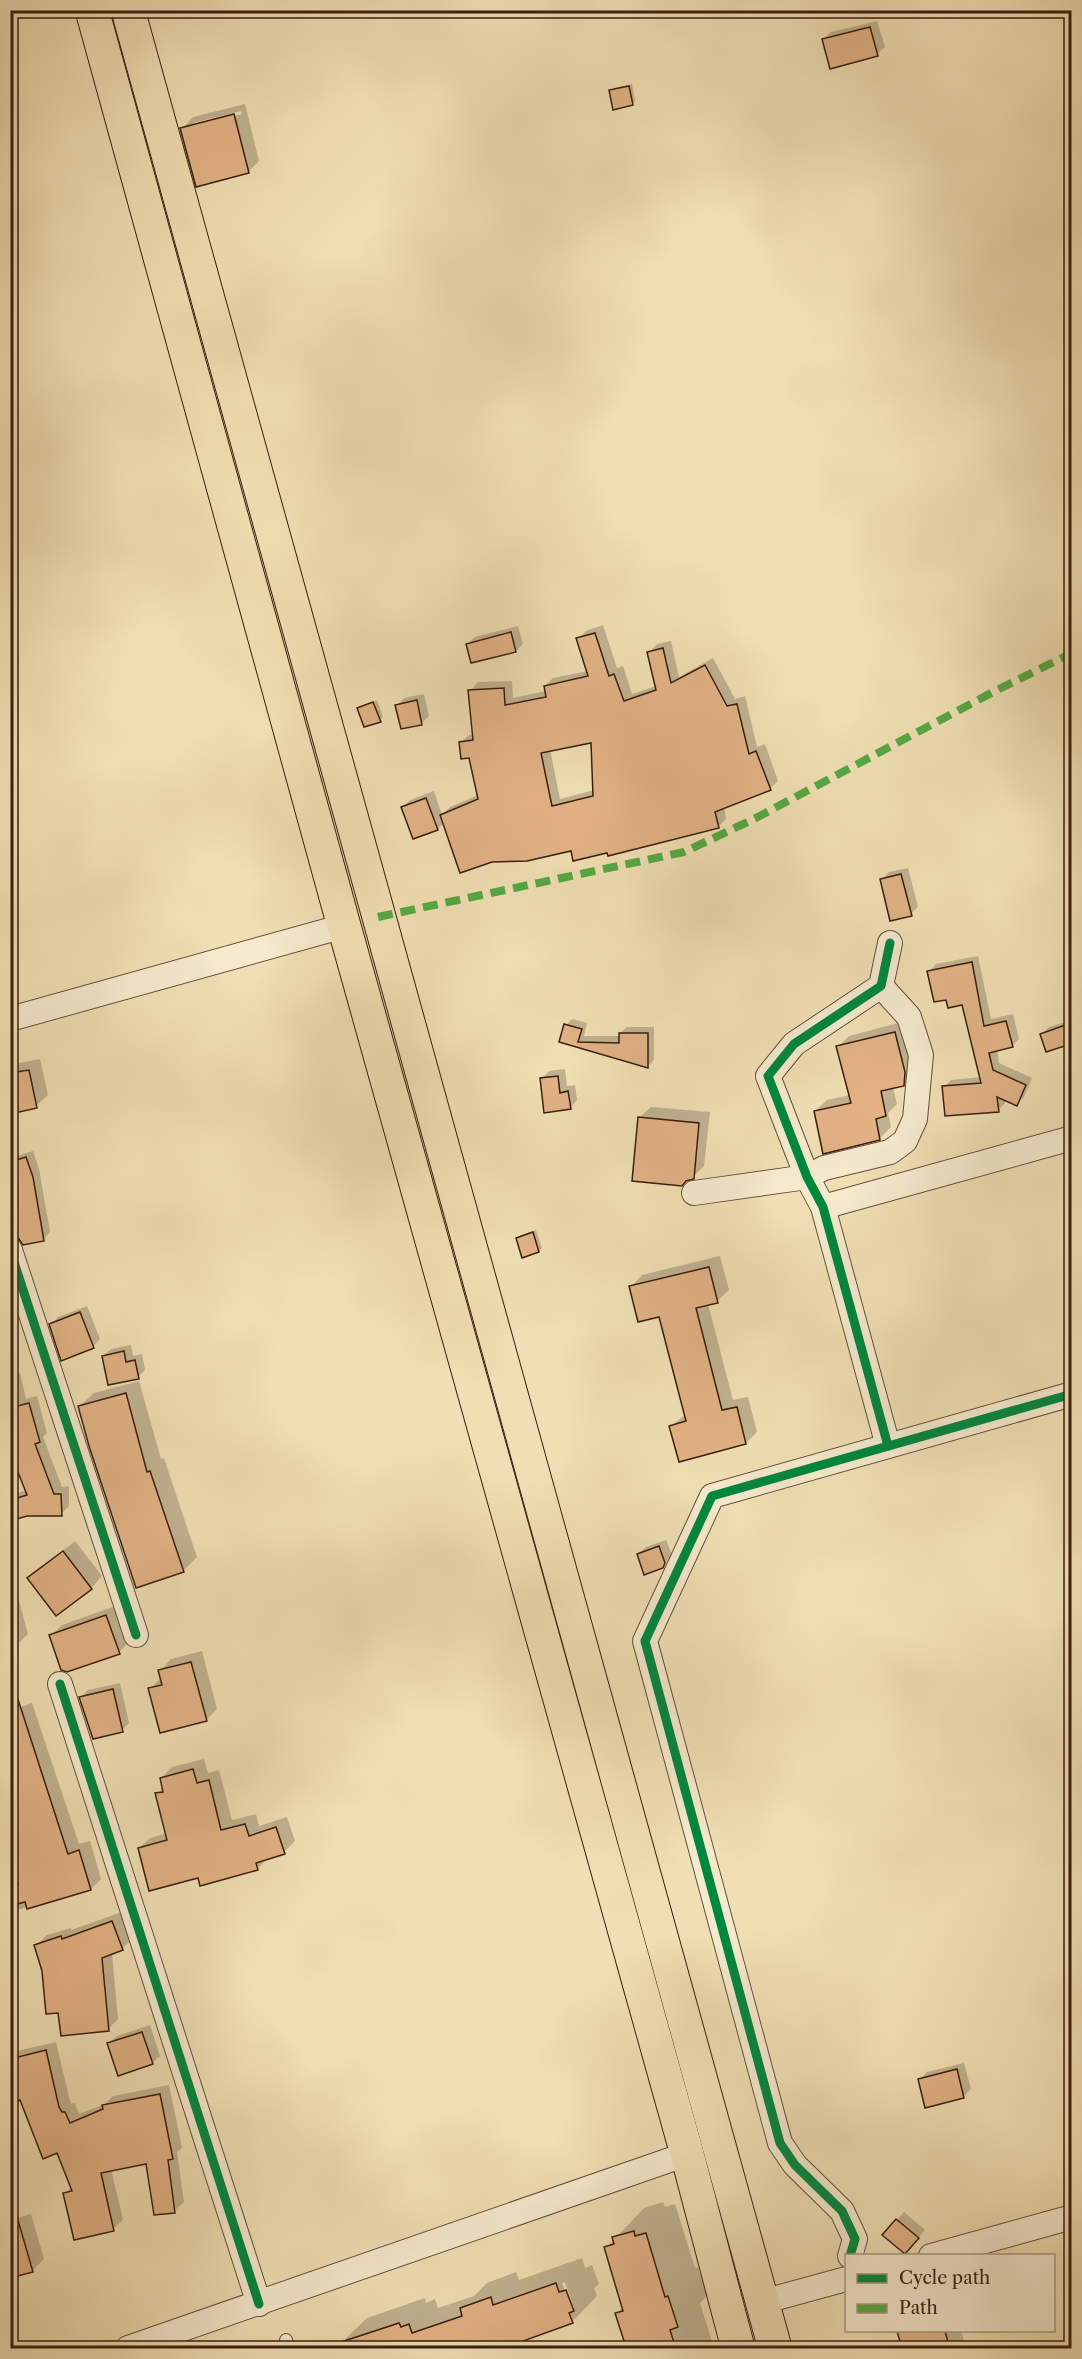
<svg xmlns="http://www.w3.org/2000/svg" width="1082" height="2359" font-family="'Libre Caslon Text',serif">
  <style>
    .shadow { fill: #0003; fill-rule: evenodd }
    .building { fill: #e2b285; stroke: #391d0f; stroke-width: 1.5; fill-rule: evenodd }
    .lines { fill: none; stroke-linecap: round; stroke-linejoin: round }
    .lane-casing { stroke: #674e38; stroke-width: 14 }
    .street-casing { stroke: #674e38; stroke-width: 26 }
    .highway-casing { stroke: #391d0f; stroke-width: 35 }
    .lane { stroke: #f5eace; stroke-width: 12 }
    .street { stroke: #f5eace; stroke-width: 24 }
    .highway { stroke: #f0dfb4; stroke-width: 33 }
    .quiet { stroke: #55a941; stroke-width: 8; stroke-dasharray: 15 8; stroke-linecap: butt }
    .cycleway-casing { stroke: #f5eace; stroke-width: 13 }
    .cycleway { stroke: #00873e; stroke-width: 9 }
  </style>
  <rect width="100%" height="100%" fill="#f0dfb4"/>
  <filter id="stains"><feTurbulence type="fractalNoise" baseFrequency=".00333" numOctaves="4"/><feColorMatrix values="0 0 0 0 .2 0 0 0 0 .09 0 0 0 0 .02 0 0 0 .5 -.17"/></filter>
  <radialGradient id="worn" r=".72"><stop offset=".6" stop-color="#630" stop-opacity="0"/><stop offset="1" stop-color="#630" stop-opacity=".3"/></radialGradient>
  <!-- shadow -->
  <g class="shadow">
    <polygon points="877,21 885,47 877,54 823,39 831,32"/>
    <polygon points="632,84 635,101 632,104 611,91 614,88"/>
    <path d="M 245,104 L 259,161 L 248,172 L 182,129 L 193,117 ZM 241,111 L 242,114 L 193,126 L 193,123 Z"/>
    <path d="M 603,625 L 617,668 L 623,666 L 632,694 L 656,686 L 649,653 L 657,644 L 671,641 L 679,677 L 713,658 L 735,699 L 745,696 L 757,747 L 765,744 L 778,781 L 770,789 L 724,807 L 726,819 L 718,827 L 609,851 L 572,849 L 444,822 L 438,829 L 413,837 L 403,807 L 410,800 L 434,791 L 442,815 L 450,807 L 478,795 L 471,756 L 460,743 L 469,735 L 474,734 L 470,691 L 478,682 L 512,681 L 513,698 L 546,691 L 545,686 L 553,678 L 588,671 L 578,639 L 586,631 ZM 592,741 L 594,790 L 560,799 L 550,749 Z"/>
    <polygon points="518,626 523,644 516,651 467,644 475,637"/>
    <polygon points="424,694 429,716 422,723 397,706 404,698"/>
    <polygon points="377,700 383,717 380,720 359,708"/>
    <polygon points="908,868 918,907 911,914 881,880 889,872"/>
    <polygon points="978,956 991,1019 1013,1014 1019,1039 1012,1046 997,1049 999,1063 1032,1078 1024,1097 1017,1104 1005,1098 1005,1103 998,1110 944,1087 951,1080 981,1077 963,1003 947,998 929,972 936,964"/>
    <polygon points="572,1019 587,1023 584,1036 620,1036 620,1033 627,1027 654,1027 654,1060 648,1066 561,1041 566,1025"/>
    <polygon points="1072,1020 1072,1042 1047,1050 1042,1034 1049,1027"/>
    <polygon points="906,1021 915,1073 903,1084 893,1087 897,1104 888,1113 891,1127 880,1138 815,1111 827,1100 850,1095 838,1047 849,1036"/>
    <polygon points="40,1059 48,1095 36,1106 10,1112 10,1065"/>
    <polygon points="565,1069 567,1086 575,1085 577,1100 570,1108 541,1079 549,1071"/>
    <polygon points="651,1107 710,1112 704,1166 693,1177 639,1118"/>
    <polygon points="33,1151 39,1169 50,1232 43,1240 24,1243 14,1235 10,1235 10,1158"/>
    <polygon points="536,1230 542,1248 539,1251 517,1238 521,1235"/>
    <polygon points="720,1256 729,1290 717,1301 708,1304 733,1400 748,1397 757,1432 746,1443 671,1426 686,1414 660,1315 631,1287 642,1275"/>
    <polygon points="10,1296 14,1322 10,1326"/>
    <polygon points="87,1306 100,1339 93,1347 51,1325 58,1317"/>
    <polygon points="131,1345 133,1356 142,1354 145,1370 138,1377 103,1356 111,1349"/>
    <polygon points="20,1373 26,1399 37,1396 47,1433 43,1437 62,1487 69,1486 69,1506 61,1514 27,1515 10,1520 10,1495 27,1490 10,1449 10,1375"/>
    <polygon points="139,1381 161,1459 164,1458 197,1557 183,1571 80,1406 94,1393"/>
    <polygon points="666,1540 672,1555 662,1567 638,1554 646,1547"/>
    <polygon points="75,1541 102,1576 91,1588 29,1578"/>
    <polygon points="10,1567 28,1634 19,1643 10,1645"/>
    <polygon points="118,1605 130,1641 119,1652 51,1636 62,1625"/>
    <polygon points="202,1651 217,1709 206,1720 150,1689 162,1677 160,1671 171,1659"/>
    <polygon points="120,1683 129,1723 122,1730 81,1697 88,1690"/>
    <polygon points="32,1703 79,1844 90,1841 101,1879 91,1889 10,1912 10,1711"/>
    <polygon points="204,1759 208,1773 219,1770 232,1820 256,1814 259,1826 287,1817 295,1841 284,1852 268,1858 257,1869 199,1877 139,1848 150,1838 167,1833 157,1794 164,1787 161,1778 172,1767"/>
    <polygon points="122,1912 132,1939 122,1949 112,1953 118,2019 108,2029 60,2011 44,1971 37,1945 47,1935 71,1928 71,1930"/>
    <polygon points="150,2025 160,2056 152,2063 109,2043 117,2036"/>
    <polygon points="56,2042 69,2097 71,2104 75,2103 79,2114 105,2104 113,2096 169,2085 182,2148 177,2152 184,2202 174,2211 147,2163 111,2169 123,2220 113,2229 65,2194 72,2186 58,2151 10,2075 10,2057 17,2051"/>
    <polygon points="964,2063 971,2089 964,2096 926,2106 919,2080 927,2072"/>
    <polygon points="663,2202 665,2207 675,2204 695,2268 698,2267 707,2296 700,2303 714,2348 635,2348 617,2313 624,2307 606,2248 644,2208"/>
    <polygon points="904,2212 925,2230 912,2245 884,2234"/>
    <polygon points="31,2214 44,2259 33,2270 10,2277 10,2220"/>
    <path d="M 582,2258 L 585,2268 L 592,2265 L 599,2284 L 594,2288 L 597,2296 L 572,2322 L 517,2341 L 510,2348 L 343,2348 L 341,2343 L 367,2318 L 425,2298 L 426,2303 L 435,2299 L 438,2308 L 474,2296 L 487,2283 L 516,2272 L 519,2280 ZM 565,2282 L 574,2308 L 571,2308 L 562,2283 Z"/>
    <polygon points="898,2330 961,2330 966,2348 903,2348"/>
    <polygon points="254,2342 256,2348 230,2348"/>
  </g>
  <!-- building -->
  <g class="building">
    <polygon points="870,27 878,56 830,69 822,39"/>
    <polygon points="629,86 633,105 613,110 609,90"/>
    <polygon points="234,114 249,173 196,187 180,128"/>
    <polygon points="511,632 516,652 471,663 466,644"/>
    <path d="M 595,633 L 609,676 L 614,674 L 624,701 L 656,690 L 647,652 L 663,648 L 671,683 L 705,665 L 727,706 L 737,704 L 749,754 L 756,751 L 771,790 L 715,812 L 719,828 L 608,856 L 607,853 L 573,861 L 571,851 L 527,861 L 492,862 L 460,873 L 440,815 L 478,799 L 469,758 L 461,759 L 459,742 L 473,740 L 468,690 L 504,688 L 505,705 L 546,697 L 544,686 L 588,676 L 576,638 ZM 591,743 L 593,796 L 552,806 L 541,753 Z"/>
    <polygon points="417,700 422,725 401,729 395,705"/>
    <polygon points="373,702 381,722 364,727 357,708"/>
    <polygon points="426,798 438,830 413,839 401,807"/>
    <polygon points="901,874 912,916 890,921 880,879"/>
    <polygon points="972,962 984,1026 1006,1021 1013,1047 989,1053 993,1070 1026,1085 1017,1106 997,1097 999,1112 945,1116 942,1086 981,1083 962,1005 948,1008 946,1000 934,1002 927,971"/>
    <polygon points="1071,1023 1071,1044 1046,1052 1040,1034"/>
    <polygon points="564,1024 582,1029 578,1042 619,1043 619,1033 648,1033 648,1068 559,1042"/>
    <polygon points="895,1032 905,1072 904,1086 881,1091 886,1116 876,1119 880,1140 823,1154 814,1111 851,1103 836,1046"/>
    <polygon points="29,1070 37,1108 10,1114 10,1073"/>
    <polygon points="558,1076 560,1093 568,1091 571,1109 544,1113 540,1078"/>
    <polygon points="638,1117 699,1123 694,1179 686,1181 682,1186 632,1181"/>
    <polygon points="26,1157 33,1177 44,1241 23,1245 19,1239 10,1236 10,1162"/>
    <polygon points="533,1232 539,1252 522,1258 516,1238"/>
    <polygon points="709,1267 718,1303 696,1308 722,1410 737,1407 746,1444 679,1462 669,1426 686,1421 659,1317 638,1322 629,1286"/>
    <polygon points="80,1312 94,1348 61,1361 49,1324"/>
    <polygon points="124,1351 126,1362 135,1360 139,1379 108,1385 102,1356"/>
    <polygon points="126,1393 147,1472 150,1471 184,1572 136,1588 89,1446 78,1406"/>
    <polygon points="29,1403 40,1442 35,1444 54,1494 61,1494 62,1516 27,1516 10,1521 10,1500 27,1495 10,1452 10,1408"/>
    <polygon points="659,1546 665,1563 663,1568 644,1575 637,1554"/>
    <polygon points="63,1551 92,1589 56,1616 27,1578"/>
    <polygon points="106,1615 120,1654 67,1672 61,1670 49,1635"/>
    <polygon points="191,1662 207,1721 160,1733 148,1688 162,1685 158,1670"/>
    <polygon points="14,1687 68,1854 79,1850 91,1890 27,1909 25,1902 10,1906 10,1886 18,1884 10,1859 10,1688"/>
    <polygon points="113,1689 123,1732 93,1739 79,1697"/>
    <polygon points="193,1769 197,1783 209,1780 221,1830 245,1824 249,1836 276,1827 285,1854 256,1863 258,1870 200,1886 198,1878 149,1891 138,1848 167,1840 155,1793 163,1792 160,1778"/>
    <polygon points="112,1921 123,1950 102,1958 109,2031 61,2036 58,2013 46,2014 42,1971 34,1945 61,1936 62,1939"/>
    <polygon points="142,2032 153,2064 118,2076 107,2043"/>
    <polygon points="46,2050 59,2107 62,2112 65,2112 70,2123 103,2109 102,2105 160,2094 173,2159 168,2160 175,2213 154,2215 146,2164 101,2173 114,2231 74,2240 63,2193 72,2191 57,2153 43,2159 20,2100 15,2102 10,2082 10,2059"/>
    <polygon points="957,2069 964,2098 925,2108 918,2079"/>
    <polygon points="10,2210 15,2210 33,2272 10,2278"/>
    <polygon points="896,2219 919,2238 905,2254 882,2235"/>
    <polygon points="634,2231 635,2236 646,2233 665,2297 668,2296 678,2327 670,2330 676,2349 634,2349 632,2342 625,2344 615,2313 623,2311 604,2247 614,2244 612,2237"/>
    <polygon points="556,2283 559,2292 566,2290 574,2311 569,2313 573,2323 501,2349 333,2349 332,2345 399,2323 401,2327 409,2324 412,2333 462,2316 460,2308 491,2297 493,2305"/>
    <polygon points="897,2331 945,2331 950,2349 902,2349"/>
  </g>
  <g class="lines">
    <!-- lane casing -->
    <g class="lane-casing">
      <polyline id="lane" points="286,2340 288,2348"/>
    </g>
    <!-- street casing -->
    <g class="street-casing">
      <g id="street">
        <polyline points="10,1019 344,926"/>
        <polyline points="694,1193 807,1177 824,1168 890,1152 905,1141 915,1119 921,1055 909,1017 881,986"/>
        <polyline points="823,1207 1072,1138"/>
        <polyline points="10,1250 136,1635"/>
        <polyline points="888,1446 823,1207 807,1177 768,1076 794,1044 881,986 890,943"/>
        <polyline points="60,1684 259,2304"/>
        <polyline points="850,2256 855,2239 842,2211 795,2165 780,2143 645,1641 712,1496 1072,1394"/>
        <polyline points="931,2256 1072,2217"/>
        <polyline points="762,2302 846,2279"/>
        <polyline points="128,2348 687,2154"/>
      </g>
    </g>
    <!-- highway casing -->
    <g class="highway-casing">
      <g id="highway">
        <polyline points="92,10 344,926 687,2154 738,2348"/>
        <polyline points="128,10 775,2348"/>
      </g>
    </g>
    <!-- lane -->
    <use href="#lane" class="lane"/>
    <!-- street -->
    <use href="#street" class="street"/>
    <!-- highway -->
    <use href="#highway" class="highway"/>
    <!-- quiet -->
    <polyline class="quiet" points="378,917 684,852 754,819 993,692 1072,653"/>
    <!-- cycleway casing -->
    <g class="cycleway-casing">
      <g id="cycleway">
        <polyline points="10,1250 136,1635"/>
        <polyline points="888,1446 823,1207 807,1177 768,1076 794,1044 881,986 890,943"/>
        <polyline points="60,1684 259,2304"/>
        <polyline points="850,2256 855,2239 842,2211 795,2165 780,2143 645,1641 712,1496 1072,1394"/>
      </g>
    </g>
    <!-- cycleway -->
    <use href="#cycleway" class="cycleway"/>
  </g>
  <!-- margin -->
  <rect width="1082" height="2359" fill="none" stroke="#f0dfb4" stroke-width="36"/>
  <rect x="12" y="12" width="1058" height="2335" fill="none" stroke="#391d0f" stroke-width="3"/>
  <rect x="18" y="18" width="1046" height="2323" fill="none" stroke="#391d0f" stroke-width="1.5"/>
  <!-- legend -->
  <rect x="845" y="2254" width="210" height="78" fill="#f5eace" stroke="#aa9882" stroke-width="1.5"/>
  <rect x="857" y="2274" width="30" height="9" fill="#00873e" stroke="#aa9882" stroke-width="1.5"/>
  <text x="899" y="2284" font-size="18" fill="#391d0f">Cycle path</text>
  <rect x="857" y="2304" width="30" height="9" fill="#55a941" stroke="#aa9882" stroke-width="1.5"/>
  <text x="899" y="2314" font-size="18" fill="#391d0f">Path</text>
  <rect width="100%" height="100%" filter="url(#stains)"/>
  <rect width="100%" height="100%" fill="url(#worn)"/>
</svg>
